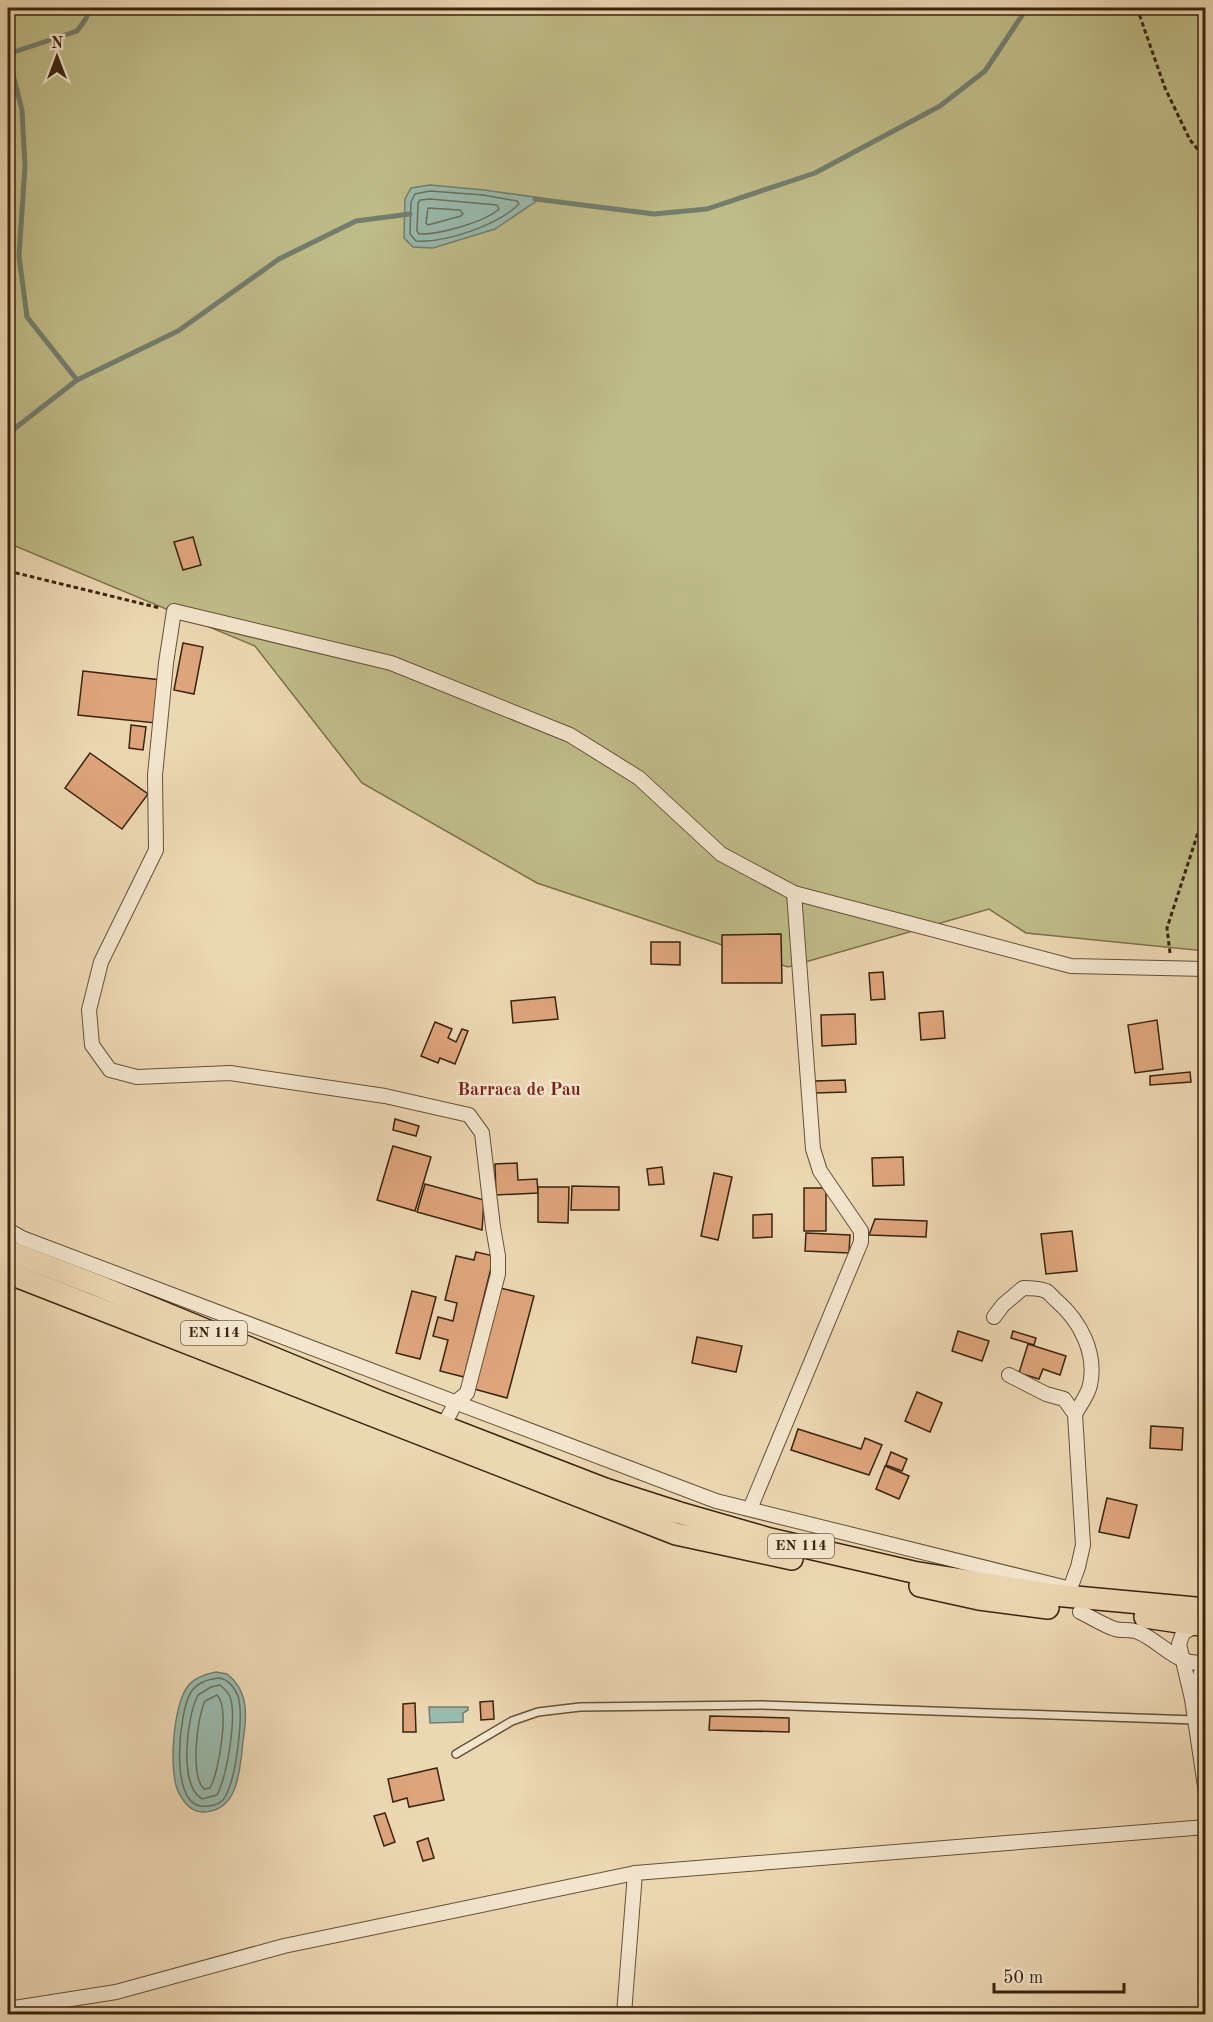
<svg xmlns="http://www.w3.org/2000/svg" width="1213" height="2022" font-family="'Old Standard TT',serif">
  <style>
    .green { fill: #bfbc88; stroke: #7c704a; stroke-width: 1.5 }
    .water { fill: #99baae; stroke: #737e6e; stroke-width: 1.5 }
    .lines { fill: none; stroke-linecap: round; stroke-linejoin: round }
    .shore { stroke: #6a6f5e; stroke-width: 1.5 }
    .stream { stroke: #737e6e; stroke-width: 5 }
    .building { fill: #dea57c; stroke: #3a240d; stroke-width: 1.5 }
    .lane-casing { stroke: #665136; stroke-width: 10 }
    .street-casing { stroke: #665136; stroke-width: 16 }
    .primary-casing { stroke: #3a240d; stroke-width: 24 }
    .path { stroke: #3a240d; stroke-width: 3; stroke-dasharray: 4.5 3; stroke-linecap: butt }
    .lane { stroke: #f3e5ce; stroke-width: 7 }
    .street { stroke: #f3e5ce; stroke-width: 14 }
    .primary { stroke: #ecd7b3; stroke-width: 21 }
    .labels { text-anchor: middle; dominant-baseline: central; stroke-width: 5; stroke-linejoin: round; paint-order: stroke }
    .shield { fill: #f3e5ce; stroke: #725e47; stroke-width: 1.5 }
    .shield-label { font-size: 15px; font-weight: bold; fill: #3a240d }
    .neighbourhood-label { font-size: 18px; font-weight: bold; fill: #7a1f14; stroke: #f3e5ce }
  </style>
  <rect width="100%" height="100%" fill="#ecd7b3"/>
  <filter id="stains"><feTurbulence type="fractalNoise" baseFrequency=".00333" numOctaves="4"/><feColorMatrix values="0 0 0 0 .2 0 0 0 0 .09 0 0 0 0 .02 0 0 0 .5 -.17"/></filter>
  <radialGradient id="worn" r=".72"><stop offset=".6" stop-color="#630" stop-opacity="0"/><stop offset="1" stop-color="#630" stop-opacity=".3"/></radialGradient>
  <!-- green -->
  <polygon class="green" points="8,8 1205,8 1205,951 1026,933 989,909 788,967 537,883 362,783 255,646 13,545 8,548"/>
  <!-- water -->
  <g class="water">
    <polygon points="430,185 484,190 541,198 495,229 433,248 413,247 404,238 405,199 411,188"/>
    <path d="M 216,1672 L 227,1674 C 249,1691 247,1716 243,1741 C 240,1768 239,1812 203,1812 C 191,1812 184,1803 179,1793 C 168,1774 173,1704 188,1686 C 194,1678 206,1674 216,1672 Z"/>
    <polygon points="429,1707 468,1707 468,1710 463,1713 463,1722 430,1723"/>
  </g>
  <g class="lines">
    <!-- shore -->
    <g class="shore">
      <path d="M 430,191 L 483,195 L 517,201 L 519,204 C 498,225 446,243 416,241 L 410,234 L 411,202 L 415,194 Z"/>
      <path d="M 430,199 L 497,205 L 499,209 C 485,222 438,235 419,234 L 417,231 L 418,203 L 420,200 Z"/>
      <polygon points="428,208 460,210 463,214 461,216 428,225 426,223"/>
      <path d="M 219,1678 C 228,1679 235,1688 238,1696 C 244,1716 236,1783 223,1800 C 218,1805 208,1807 201,1806 C 169,1802 179,1711 191,1692 C 197,1683 209,1679 219,1678 Z"/>
      <path d="M 220,1685 C 225,1689 230,1694 231,1700 C 236,1721 227,1776 217,1795 L 202,1799 C 178,1785 187,1715 198,1695 L 211,1687 Z"/>
      <path d="M 217,1695 C 230,1708 219,1772 210,1788 L 204,1789 C 190,1775 197,1718 205,1701 Z"/>
    </g>
    <!-- stream -->
    <g class="stream">
      <polyline points="8,54 77,31 85,20 91,8"/>
      <polyline points="8,55 22,110 25,166 19,256 27,317 77,380"/>
      <polyline points="535,199 654,214 707,209 815,173 940,106 985,71 1027,8"/>
      <polyline points="8,441 14,429 77,380 178,331 279,259 356,221 410,214"/>
    </g>
  </g>
  <!-- building -->
  <g class="building">
    <polygon points="193,537 201,565 183,570 174,542"/>
    <polygon points="183,643 203,647 194,694 174,690"/>
    <polygon points="83,671 161,680 156,723 78,715"/>
    <polygon points="131,725 146,727 143,750 129,748"/>
    <polygon points="90,753 148,794 122,829 65,788"/>
    <polygon points="781,934 782,983 722,983 722,935"/>
    <polygon points="651,942 680,942 680,965 651,964"/>
    <polygon points="883,972 885,999 871,1000 869,973"/>
    <polygon points="555,997 558,1019 513,1023 511,1001"/>
    <polygon points="943,1011 945,1038 921,1040 919,1013"/>
    <polygon points="855,1014 856,1044 822,1046 821,1015"/>
    <polygon points="1157,1020 1163,1069 1135,1073 1128,1025"/>
    <polygon points="435,1022 452,1029 448,1038 456,1042 462,1029 468,1031 455,1064 440,1058 438,1063 421,1056"/>
    <polygon points="1190,1072 1191,1082 1150,1085 1150,1076"/>
    <polygon points="845,1080 846,1092 815,1093 815,1081"/>
    <polygon points="395,1119 419,1126 416,1136 393,1130"/>
    <polygon points="393,1146 431,1157 415,1211 377,1200"/>
    <polygon points="903,1157 904,1185 873,1186 872,1158"/>
    <polygon points="517,1163 518,1180 537,1179 538,1193 496,1195 495,1164"/>
    <polygon points="662,1167 664,1184 649,1185 647,1169"/>
    <polygon points="714,1173 732,1177 718,1240 701,1236"/>
    <polygon points="425,1184 484,1200 482,1230 417,1212"/>
    <polygon points="572,1186 619,1187 619,1210 571,1210"/>
    <polygon points="538,1187 569,1187 568,1223 538,1222"/>
    <rect x="804" y="1188" width="22" height="43"/>
    <polygon points="772,1214 772,1237 753,1238 753,1215"/>
    <polygon points="875,1219 927,1221 926,1237 869,1235"/>
    <polygon points="1072,1231 1077,1271 1046,1274 1041,1234"/>
    <polygon points="806,1233 850,1235 849,1253 805,1251"/>
    <polygon points="476,1252 494,1256 464,1377 440,1371 448,1340 433,1336 438,1317 453,1321 457,1303 445,1300 456,1256 474,1260"/>
    <polygon points="500,1288 534,1296 507,1398 474,1389"/>
    <polygon points="412,1291 436,1297 420,1359 396,1353"/>
    <polygon points="958,1331 989,1341 982,1361 952,1351"/>
    <polygon points="1013,1331 1036,1338 1034,1345 1011,1338"/>
    <polygon points="697,1337 742,1346 736,1372 692,1363"/>
    <polygon points="1028,1344 1066,1356 1060,1375 1043,1369 1039,1379 1019,1373"/>
    <polygon points="917,1392 942,1403 930,1432 905,1421"/>
    <polygon points="1151,1426 1183,1428 1182,1450 1150,1448"/>
    <polygon points="798,1429 861,1449 865,1438 882,1445 869,1475 791,1450"/>
    <polygon points="891,1452 907,1459 902,1471 886,1465"/>
    <polygon points="885,1466 909,1476 899,1499 876,1489"/>
    <polygon points="1107,1498 1137,1505 1129,1538 1099,1532"/>
    <polygon points="493,1701 494,1719 481,1720 480,1702"/>
    <polygon points="415,1703 416,1732 403,1732 403,1704"/>
    <polygon points="710,1716 789,1718 789,1732 709,1730"/>
    <polygon points="437,1768 444,1800 409,1807 407,1798 393,1802 388,1779"/>
    <polygon points="385,1813 395,1842 384,1846 374,1816"/>
    <polygon points="428,1838 434,1858 423,1861 417,1842"/>
  </g>
  <g class="lines">
    <!-- lane casing -->
    <g class="lane-casing">
      <polyline id="lane" points="456,1754 512,1721 538,1712 580,1707 761,1705 1195,1720"/>
    </g>
    <!-- street casing -->
    <g class="street-casing">
      <g id="street">
        <polyline points="8,1230 22,1238 716,1501 1067,1588"/>
        <path d="M 994,1317 L 1003,1305 L 1023,1288 C 1030,1288 1039,1288 1046,1291 C 1050,1293 1053,1298 1057,1301 C 1080,1321 1097,1353 1090,1385 C 1088,1395 1080,1405 1075,1414"/>
        <polyline points="1009,1375 1046,1394 1064,1399 1075,1414 1083,1545 1078,1567 1070,1589"/>
        <polyline points="440,1432 456,1402 467,1393 498,1274 498,1256 493,1227 482,1133 469,1115 385,1096 230,1073 137,1077 110,1070 92,1045 89,1010 101,962 156,850 155,775 166,663 174,611 391,663 570,735 639,778 721,854 794,893 1071,966 1206,969"/>
        <polyline points="750,1509 861,1242 861,1231 820,1171 813,1149 794,893"/>
        <path d="M 1080,1612 C 1091,1617 1103,1625 1115,1629 C 1122,1631 1131,1629 1138,1632 C 1161,1641 1178,1668 1206,1662"/>
        <polyline points="1197,1625 1183,1633 1179,1644 1192,1699 1206,1793"/>
        <polyline points="1193,1697 1206,1658"/>
        <polyline points="8,2009 116,1992 284,1946 635,1873"/>
        <polyline points="624,2014 635,1873 1206,1827"/>
      </g>
    </g>
    <!-- primary casing -->
    <g class="primary-casing">
      <g id="primary">
        <polyline points="8,1251 99,1286 378,1401 605,1489 680,1513 770,1539 913,1572 1054,1595 1206,1609"/>
        <polyline points="8,1273 676,1534 792,1559"/>
        <polyline points="920,1586 979,1599 1048,1608"/>
        <polyline points="1145,1617 1206,1626"/>
      </g>
    </g>
    <!-- path -->
    <g class="path">
      <polyline points="1137,8 1165,88 1190,140 1206,159"/>
      <polyline points="8,571 160,608"/>
      <polyline points="1170,953 1167,928 1206,808"/>
    </g>
    <!-- lane -->
    <use href="#lane" class="lane"/>
    <!-- street -->
    <use href="#street" class="street"/>
    <!-- primary -->
    <use href="#primary" class="primary"/>
  </g>
  <g class="labels">
    <!-- shield labels -->
    <g class="shield">
      <rect x="181" y="1321" width="66" height="24" rx="4.5"/>
      <rect x="768" y="1534" width="66" height="24" rx="4.5"/>
    </g>
    <g class="shield-label">
      <text x="214" y="1333">EN 114</text>
      <text x="801" y="1546">EN 114</text>
    </g>
    <!-- neighbourhood labels -->
    <g class="neighbourhood-label">
      <text x="519" y="1090">Barraca de Pau</text>
    </g>
  </g>
  <!-- margin -->
  <rect width="1213" height="2022" fill="none" stroke="#ecd7b3" stroke-width="30"/>
  <rect x="9" y="9" width="1195" height="2004" fill="none" stroke="#3a240d" stroke-width="3"/>
  <rect x="15" y="15" width="1183" height="1992" fill="none" stroke="#3a240d" stroke-width="1.5"/>
  <!-- north arrow -->
  <g transform="translate(57 57)" stroke="#f3e5ce" stroke-width="4.5" paint-order="stroke">
  <path d="M0-4.5L10 22L0 15L-10 22Z" fill="#3a240d"/>
  <text y="-9" font-size="16" font-weight="bold" text-anchor="middle" fill="#3a240d">N</text>
  </g>
  <!-- scale -->
  <path d="M994 1983v9h130v-9" fill="none" stroke="#3a240d" stroke-width="3"/>
  <text x="1003" y="1983" font-size="18" fill="#3a240d" stroke="#f3e5ce" stroke-width="4.5" paint-order="stroke">50 m</text>
  <rect width="100%" height="100%" filter="url(#stains)"/>
  <rect width="100%" height="100%" fill="url(#worn)"/>
</svg>
